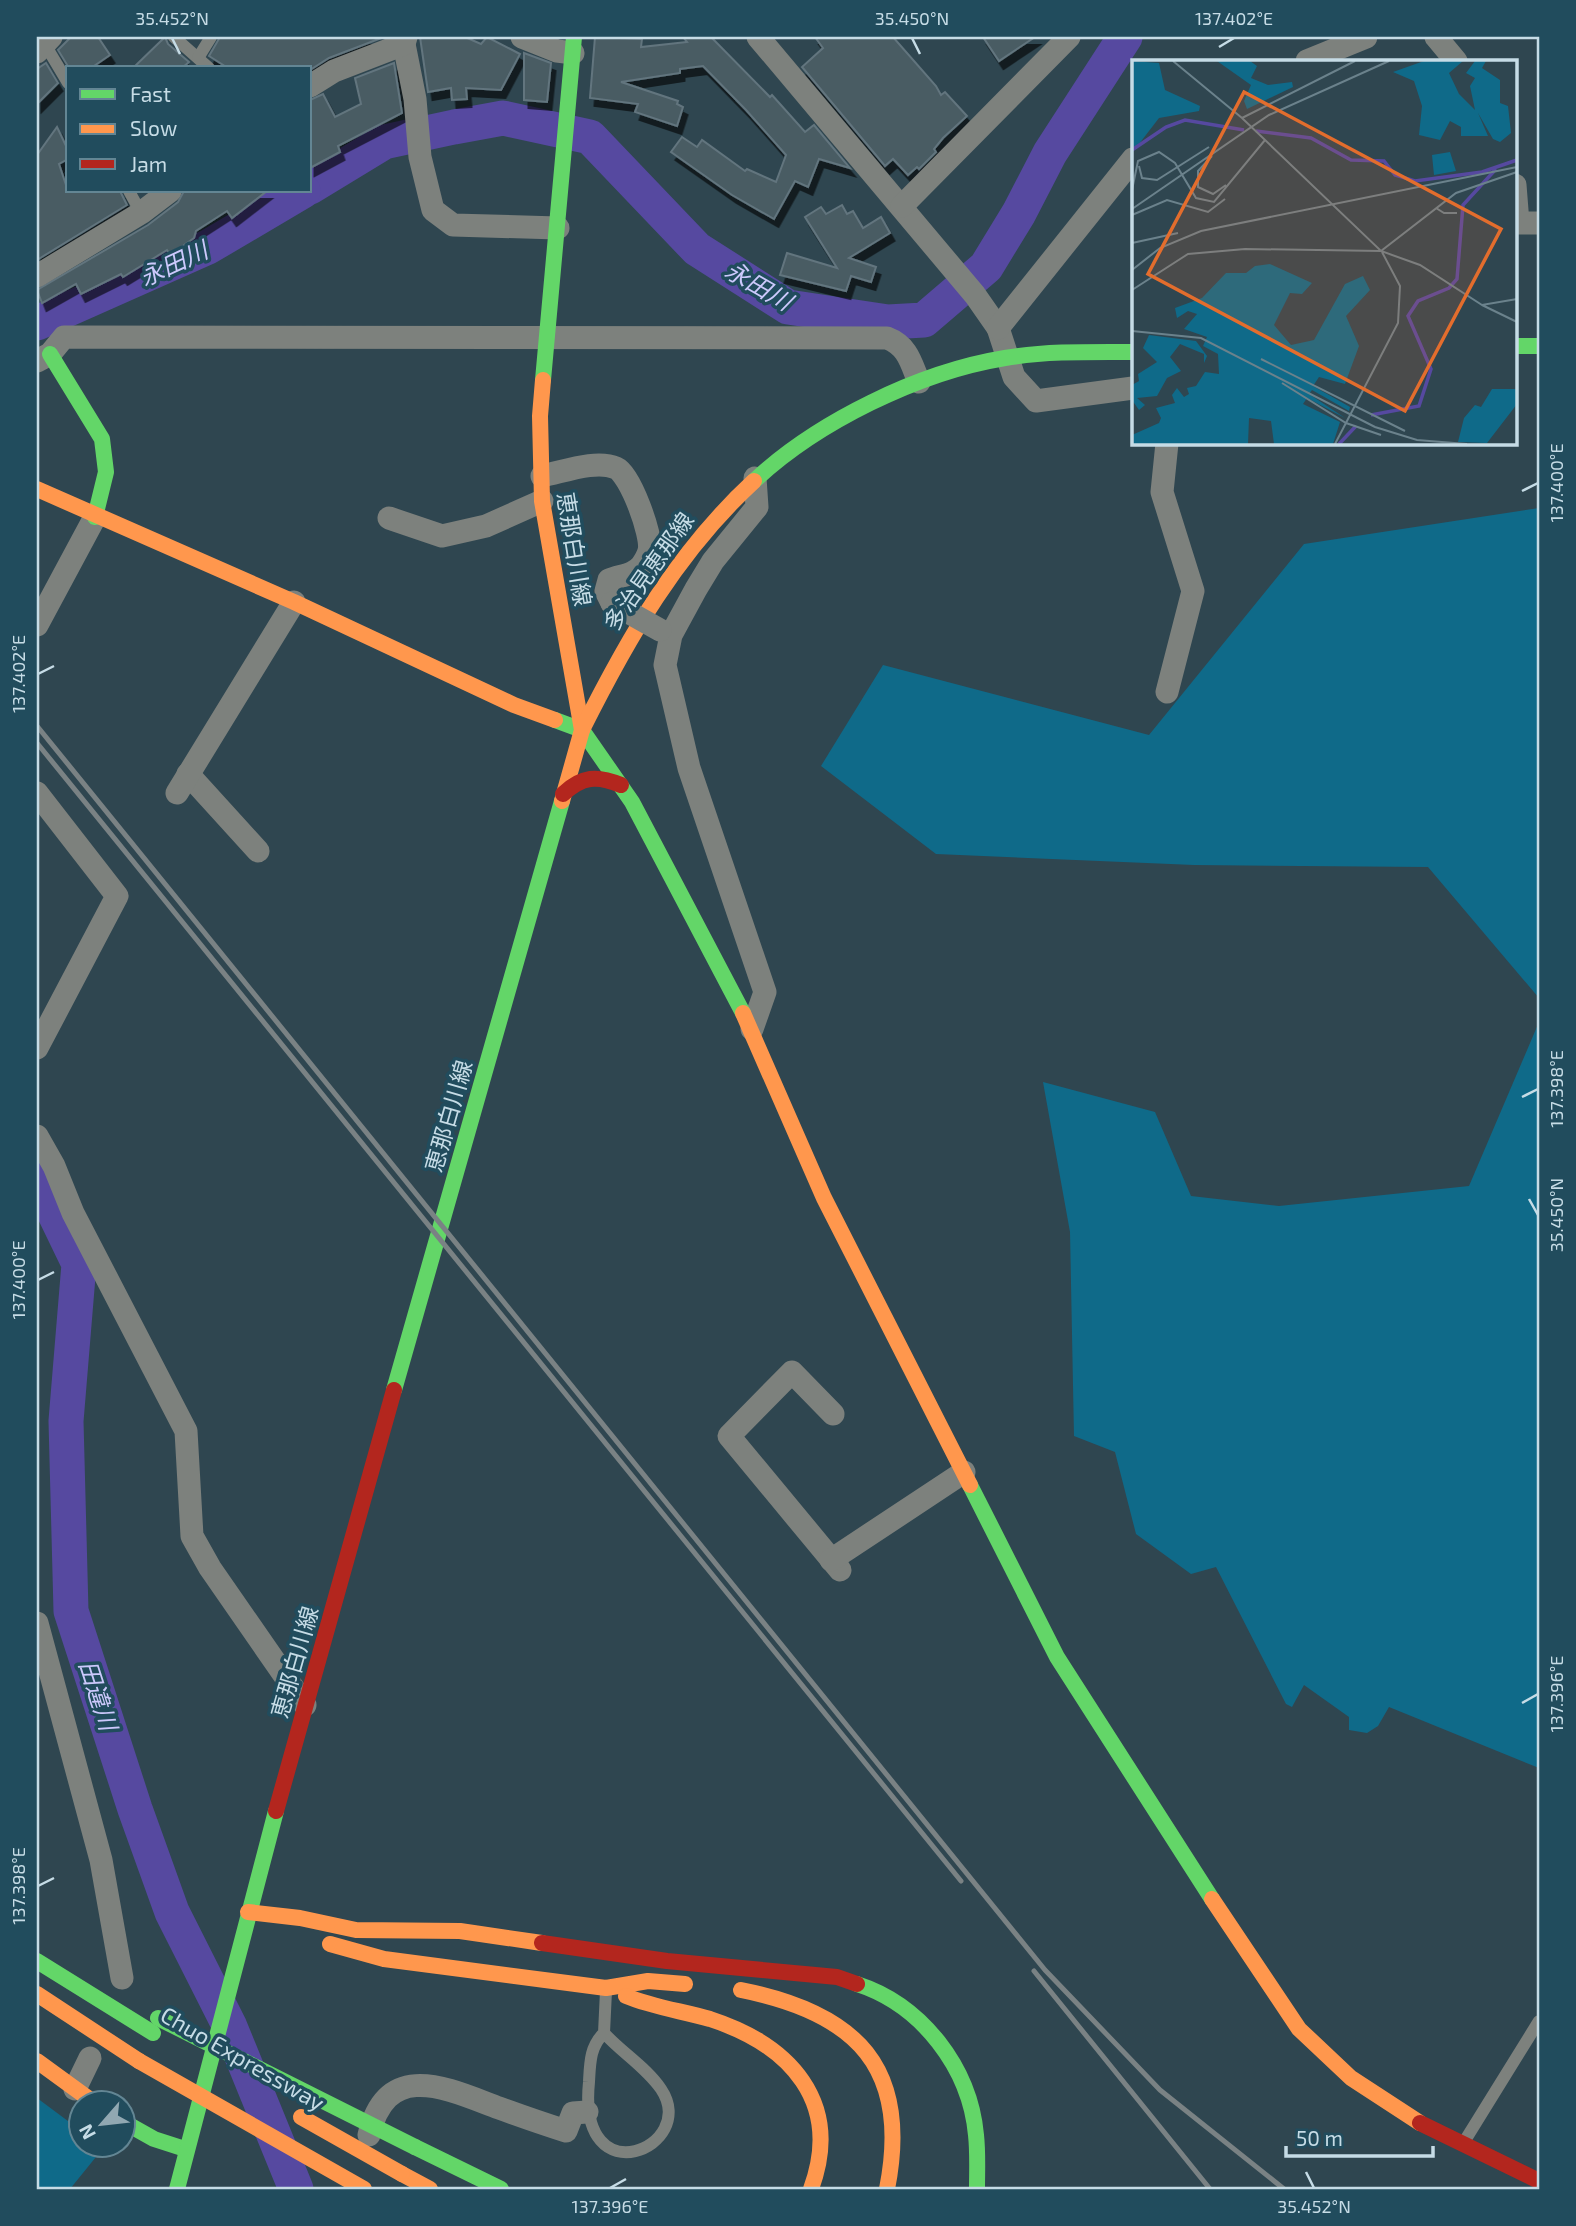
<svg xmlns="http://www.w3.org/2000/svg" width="1576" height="2226" font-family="'Exo 2','Noto Sans JP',sans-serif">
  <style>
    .green { fill: #0f6a89 }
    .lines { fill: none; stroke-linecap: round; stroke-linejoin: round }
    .river { stroke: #5649a0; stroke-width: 35 }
    .building { fill: #4a5c64; stroke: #62757e; stroke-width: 2; filter: url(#shadow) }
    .lane { stroke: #7d817d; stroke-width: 12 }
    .street { stroke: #7d817d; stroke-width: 23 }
    .fast { stroke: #63d668; stroke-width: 16 }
    .slow { stroke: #ff974d; stroke-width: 16 }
    .jam { stroke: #b3261e; stroke-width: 16 }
    .rail { stroke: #7a8284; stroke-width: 5 }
    .street-bridge { stroke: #7d817d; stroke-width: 23 }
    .fast-bridge { stroke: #63d668; stroke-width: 16 }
    .slow-bridge { stroke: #ff974d; stroke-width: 16 }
    .ticks { fill: none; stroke: #c6dce6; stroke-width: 2.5 }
    .labels { text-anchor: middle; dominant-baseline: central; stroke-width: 7; stroke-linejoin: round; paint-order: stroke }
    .street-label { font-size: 23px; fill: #c6dce6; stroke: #214c5d }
    .water-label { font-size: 24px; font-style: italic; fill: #ccc9fc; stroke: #214c5d }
    .inset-river { fill: none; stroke: #5649a0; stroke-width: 3.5 }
    .inset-road { fill: none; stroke: #6b828c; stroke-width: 2 }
    .view { fill: #e36d2d; fill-opacity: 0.15; stroke: #e36d2d; stroke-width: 3.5 }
    .inset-edge { fill: none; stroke: #c6dce6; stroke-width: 3.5 }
    .neatline { fill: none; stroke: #c6dce6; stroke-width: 2.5 }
    .ticks-label { font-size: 18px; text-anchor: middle; fill: #c6dce6 }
  </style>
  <defs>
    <filter id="shadow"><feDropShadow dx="4.5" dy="8" stdDeviation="0" flood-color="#0009"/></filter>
  </defs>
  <rect width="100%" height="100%" fill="#2f4650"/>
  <!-- green -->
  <g class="green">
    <polygon points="1539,508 1539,998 1428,867 1194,865 936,854 821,766 883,665 1149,735 1304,544"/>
    <polygon points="1539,1022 1539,1768 1389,1707 1378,1726 1367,1733 1349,1730 1349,1717 1304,1685 1292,1707 1286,1704 1216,1567 1191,1574 1136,1534 1115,1452 1074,1436 1070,1232 1043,1082 1155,1112 1191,1196 1279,1206 1469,1186"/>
    <polygon points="37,2098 80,2130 80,2146 104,2147 70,2189 37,2189"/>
  </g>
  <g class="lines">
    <!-- river -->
    <g class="river">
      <polyline points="310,187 384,142 454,127 503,118 590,137 697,249 788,307 888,322 924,320 986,267 1019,213 1050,153 1125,37"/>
      <polyline points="37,323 208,247 303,191"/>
      <polyline points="37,1177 79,1264 66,1421 71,1611 135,1809 172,1912 230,2027 296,2189"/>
    </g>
  </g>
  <!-- building -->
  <g class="building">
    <polygon points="71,37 98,37 110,55 91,68 69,68 58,50"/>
    <polygon points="165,37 168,44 189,62 182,68 133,68"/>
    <polygon points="220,37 384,37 329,58 310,70 228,68 209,56"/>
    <polygon points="420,37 465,37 481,44 487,37 520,54 501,90 466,88 467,99 452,100 451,88 428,92"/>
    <polygon points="595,37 642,39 641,47 687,42 683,37 711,37 770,97 772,95 805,132 814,125 850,168 819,159 808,187 795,181 774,219 732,195 671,152 682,137 697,147 702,140 745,171 747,169 776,182 786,155 746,110 703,66 680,69 680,73 621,82 678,101 677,104 683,107 677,126 635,112 638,104 590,98"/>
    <polygon points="815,37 893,37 936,86 941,95 945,92 967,116 943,138 934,149 936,152 919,169 917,167 908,175 893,159 885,166 802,67 823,48"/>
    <polygon points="983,37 1035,37 999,61"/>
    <polygon points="524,53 551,63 547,102 524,100"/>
    <polygon points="46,63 58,83 37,104 37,69"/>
    <polygon points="394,63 402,113 338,146 340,152 310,168 310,100 323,94 335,117 361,104 355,78"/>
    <polygon points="57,127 68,150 68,159 59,164 68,191 120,191 127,205 37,260 37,155"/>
    <polygon points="184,191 267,191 232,218 227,211 196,231 194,238 180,248 169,253 167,250 123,277 121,274 81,294 76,284 42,303 37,290 148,225 178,202"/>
    <polygon points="842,205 847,214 853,211 863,228 881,217 890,233 849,258 876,267 871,282 851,276 846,291 780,275 787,253 837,268 805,217 821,207 826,214"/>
  </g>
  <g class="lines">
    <!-- lane -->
    <g class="lane">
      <polyline points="174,37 209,68"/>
      <polyline points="43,41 68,83"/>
      <polyline points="198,58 211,37"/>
      <polyline points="129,191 141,213"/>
      <path d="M 604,2033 C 590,2046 590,2063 589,2082 C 577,2199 700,2147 661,2089 C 646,2067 621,2052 604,2033 L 606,1991"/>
      <polyline points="1464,2142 1539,2021"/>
    </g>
    <!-- street -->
    <g class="street">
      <polyline points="522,37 557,51 573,53"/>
      <polyline points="758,37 975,295 998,328 1014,377 1036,401 1133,388"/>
      <polyline points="1436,37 1456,61"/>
      <polyline points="404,44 415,99 420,157 433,210 453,225 558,228"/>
      <polyline points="37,52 51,37"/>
      <polyline points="1307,61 1366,37"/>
      <polyline points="310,86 334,71 404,44 406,37"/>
      <polyline points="1515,185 1518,223 1539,223"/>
      <polyline points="902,206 1069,37"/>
      <polyline points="37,276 141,213 170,191"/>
      <polyline points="998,328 1133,159"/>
      <path d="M 37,361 L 50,354 L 64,337 L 887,338 C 908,346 911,363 919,382"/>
      <polyline points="1167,443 1162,492 1193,591 1167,692"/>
      <path d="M 542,476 C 563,472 596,459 616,468 C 630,474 653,536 649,551 C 648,555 644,562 642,565 C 633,576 620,575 609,580 L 606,591 L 612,603"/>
      <polyline points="389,518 442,536 486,526 542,501"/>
      <polyline points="37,625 95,517"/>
      <polyline points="188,774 258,851"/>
      <polyline points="37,793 117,896 37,1048"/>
      <polyline points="177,793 294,602"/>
      <polyline points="752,1029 765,992 689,768 665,665 671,635 696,589 713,561 757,507 755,478"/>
      <polyline points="37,1136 54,1166 73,1213 186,1431 192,1536 210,1568 305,1705"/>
      <polyline points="833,1414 792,1372 729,1436 840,1570"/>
      <polyline points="831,1560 964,1472"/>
      <polyline points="37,1623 101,1860 122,1978"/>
      <polyline points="75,2089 90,2058"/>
      <path d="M 369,2135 C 387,2058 448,2089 499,2108 C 521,2116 544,2124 566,2131 L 573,2113 L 587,2112"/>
    </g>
    <!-- fast -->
    <g class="fast">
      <polyline points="1515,346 1539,346"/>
      <polyline points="50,354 102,439 106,472 95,517"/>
      <polyline points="543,380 574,37"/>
      <path d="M 754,481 C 817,422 919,372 1005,358 C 1047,351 1090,352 1133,352"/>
      <polyline points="555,720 582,730 632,802 743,1013"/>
      <polyline points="394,1390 562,801"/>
      <polyline points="970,1485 1057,1657 1212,1899"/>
      <polyline points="37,1961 153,2033"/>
      <path d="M 857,1984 C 922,2005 970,2068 976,2135 C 978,2153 977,2171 977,2189"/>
      <polyline points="122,2121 154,2139 185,2149"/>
      <polyline points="415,2147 501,2189"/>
      <polyline points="177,2189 276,1811"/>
    </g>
    <!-- slow -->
    <g class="slow">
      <polyline points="543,380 540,416 542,501 582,730 562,801"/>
      <polyline points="37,489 294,602 514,705 555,720"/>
      <path d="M 582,730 C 628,638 677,552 754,481"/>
      <polyline points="743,1013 824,1198 970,1485"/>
      <polyline points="1212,1899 1299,2029 1351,2078 1420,2123"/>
      <polyline points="248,1912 300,1918 356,1930 460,1931 542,1943"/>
      <polyline points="330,1944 384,1959 606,1988 648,1981 685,1984"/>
      <path d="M 741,1990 C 857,2013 911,2068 887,2189"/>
      <polyline points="37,1994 139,2061"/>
      <path d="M 626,1996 C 652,2007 682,2011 710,2019 C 790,2045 843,2102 811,2189"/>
      <polyline points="37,2061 96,2104"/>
      <polyline points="402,2174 430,2189"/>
    </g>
    <!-- jam -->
    <g class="jam">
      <path d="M 563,794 C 582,776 597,775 621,785"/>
      <polyline points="276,1811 394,1390"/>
      <polyline points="542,1943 667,1961 837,1977 857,1984"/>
      <polyline points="1420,2123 1539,2181"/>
    </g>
    <!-- rail -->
    <g class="rail">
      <polyline points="37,726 1045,1970 1160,2090 1284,2189"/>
      <polyline points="37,743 961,1881"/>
      <polyline points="1034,1971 1210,2189"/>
    </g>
    <!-- street-bridge -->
    <polyline class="street-bridge" points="612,603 660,630"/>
    <!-- fast-bridge -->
    <polyline class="fast-bridge" points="158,2018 415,2147"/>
    <!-- slow-bridge -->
    <g class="slow-bridge">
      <polyline points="139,2061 364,2189"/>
      <polyline points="301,2117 402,2174"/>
    </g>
  </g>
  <!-- ticks -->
  <path class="ticks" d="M 172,38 L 180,54M 912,38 L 920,54M 1219,47 L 1234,38M 1522,491 L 1538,483M 38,674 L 54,666M 1522,1097 L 1538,1089M 1529,1199 L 1538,1215M 38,1280 L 54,1272M 1522,1703 L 1538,1694M 38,1886 L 54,1878M 1306,2172 L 1314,2188M 610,2188 L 626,2179"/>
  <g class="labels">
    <!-- street labels -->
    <g class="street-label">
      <text transform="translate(575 549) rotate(81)">恵那白川線</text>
      <text transform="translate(648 571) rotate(-55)">多治見恵那線</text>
      <text transform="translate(448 1116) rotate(-74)">恵那白川線</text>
      <text transform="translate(294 1662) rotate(-74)">恵那白川線</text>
      <text transform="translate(243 2058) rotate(30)">Chuo Expressway</text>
    </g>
    <!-- water labels -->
    <g class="water-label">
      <text transform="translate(173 263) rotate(-25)">永田川</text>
      <text transform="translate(759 285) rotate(30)">永田川</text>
      <text transform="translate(99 1695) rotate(72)">田違川</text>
    </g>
  </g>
  <!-- overview -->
  <g transform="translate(1132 60)">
    <rect width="385" height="385" fill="#2f4650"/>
    <path d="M 0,1 L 27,3 L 33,30 L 68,46 L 67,51 L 27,58 L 0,93 ZM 85,1 L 118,1 L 125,6 L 119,18 L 136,25 L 160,22 L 161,27 L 115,49 L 112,41 L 119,25 ZM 292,1 L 331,1 L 317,13 L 327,34 L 343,50 L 338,26 L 343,18 L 334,13 L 343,1 L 354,1 L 350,8 L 368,20 L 368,43 L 376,46 L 379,73 L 368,82 L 361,79 L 346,53 L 356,76 L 329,76 L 329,67 L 318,61 L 308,80 L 287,75 L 290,46 L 282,21 L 261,12 ZM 318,92 L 324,111 L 302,115 L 300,95 ZM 138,204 L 180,223 L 170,234 L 158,233 L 142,265 L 159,285 L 182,280 L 213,224 L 231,216 L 238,230 L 214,256 L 227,286 L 213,324 L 187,317 L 181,326 L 218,347 L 217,351 L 180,330 L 177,334 L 213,358 L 175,338 L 171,344 L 208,362 L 201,384 L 142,384 L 139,361 L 117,358 L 116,384 L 0,384 L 0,375 L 27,363 L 29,358 L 24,348 L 43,343 L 40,335 L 45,328 L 52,337 L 57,334 L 55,328 L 64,326 L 73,312 L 87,314 L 86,294 L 71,286 L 75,277 L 52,269 L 65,254 L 56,251 L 45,258 L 43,248 L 70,238 L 94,213 L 114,213 L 123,206 ZM 17,275 L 64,281 L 75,296 L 72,303 L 72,294 L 48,284 L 38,297 L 49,311 L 35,318 L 25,336 L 5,338 L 13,345 L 7,350 L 0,340 L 0,325 L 7,321 L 6,314 L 25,302 L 11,288 ZM 360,329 L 384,329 L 385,344 L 355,383 L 326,382 L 332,358 L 343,345 L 349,347 Z" fill="#0f6a89"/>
    <path class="inset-river" d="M 124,71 L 179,78 L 219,100 L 252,101 L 263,115 L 283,121 L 350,112 L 385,100M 0,90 L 34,67 L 53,60 L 112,70M 239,355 L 287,346 L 299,309 L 276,256 L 286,241 L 317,228 L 325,219 L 331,145 L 364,109M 207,384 L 224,366"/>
    <path class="inset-road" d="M 41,1 L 110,58 L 249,191 L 288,205 L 350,245 L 385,239M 110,58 L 223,1M 80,96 L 66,111 L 66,127 L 81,134 L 94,125M 7,106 L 10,118 L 25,120 L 77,87M 0,130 L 6,101 L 27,92 L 43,103 L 64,138 L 82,142 L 133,80M 304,148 L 312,153 L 325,153M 0,149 L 137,55 L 257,1M 0,155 L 35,140 L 76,152 L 93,139M 0,183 L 46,173M 0,210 L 28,188 L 69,171 L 385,107M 0,230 L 56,194 L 113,189 L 249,191 L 324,133 L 385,112M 350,245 L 385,262M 0,271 L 69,278 L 243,367 L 285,380 L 335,384M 129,299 L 273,371M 150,323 L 214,363 L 249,375M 203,384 L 266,263 L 268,226 L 250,192"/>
    <path class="view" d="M 112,32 L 369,169 L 273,351 L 16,214 Z"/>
    <rect width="385" height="385" class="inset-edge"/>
  </g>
  <!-- border -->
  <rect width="1576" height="2226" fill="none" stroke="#214c5d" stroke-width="77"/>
  <!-- legend -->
  <rect x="66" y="66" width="245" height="126" fill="#214c5d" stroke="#638694" stroke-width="2"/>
  <rect x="80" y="89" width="35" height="10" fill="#63d668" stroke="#638694" stroke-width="2"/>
  <text x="130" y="102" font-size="21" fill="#c6dce6">Fast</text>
  <rect x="80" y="124" width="35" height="10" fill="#ff974d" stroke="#638694" stroke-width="2"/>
  <text x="130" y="136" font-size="21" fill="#c6dce6">Slow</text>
  <rect x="80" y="159" width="35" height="10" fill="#b3261e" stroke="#638694" stroke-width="2"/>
  <text x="130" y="172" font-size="21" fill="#c6dce6">Jam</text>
  <!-- north arrow -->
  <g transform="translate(102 2124) rotate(242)"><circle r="33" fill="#214c5d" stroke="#638694" stroke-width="2"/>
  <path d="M0-5L12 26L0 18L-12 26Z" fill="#91a8b2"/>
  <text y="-10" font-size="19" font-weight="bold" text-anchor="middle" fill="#c6dce6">N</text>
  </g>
  <!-- scale -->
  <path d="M1286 2146v10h147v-10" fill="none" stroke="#c6dce6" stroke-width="3.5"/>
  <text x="1296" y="2146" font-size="21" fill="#c6dce6" stroke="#214c5d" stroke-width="5" paint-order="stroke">50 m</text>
  <rect x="38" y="38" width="1500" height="2150" class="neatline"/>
  <g class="ticks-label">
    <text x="172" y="25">35.452°N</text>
    <text x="912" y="25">35.450°N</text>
    <text x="1234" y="25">137.402°E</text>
    <text transform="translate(1557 483) rotate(-90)" y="6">137.400°E</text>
    <text transform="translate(19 674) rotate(-90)" y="6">137.402°E</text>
    <text transform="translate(1557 1089) rotate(-90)" y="6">137.398°E</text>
    <text transform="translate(1557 1215) rotate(-90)" y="6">35.450°N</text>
    <text transform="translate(19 1280) rotate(-90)" y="6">137.400°E</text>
    <text transform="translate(1557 1694) rotate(-90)" y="6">137.396°E</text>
    <text transform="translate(19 1886) rotate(-90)" y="6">137.398°E</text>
    <text x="610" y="2213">137.396°E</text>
    <text x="1314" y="2213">35.452°N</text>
  </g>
</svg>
